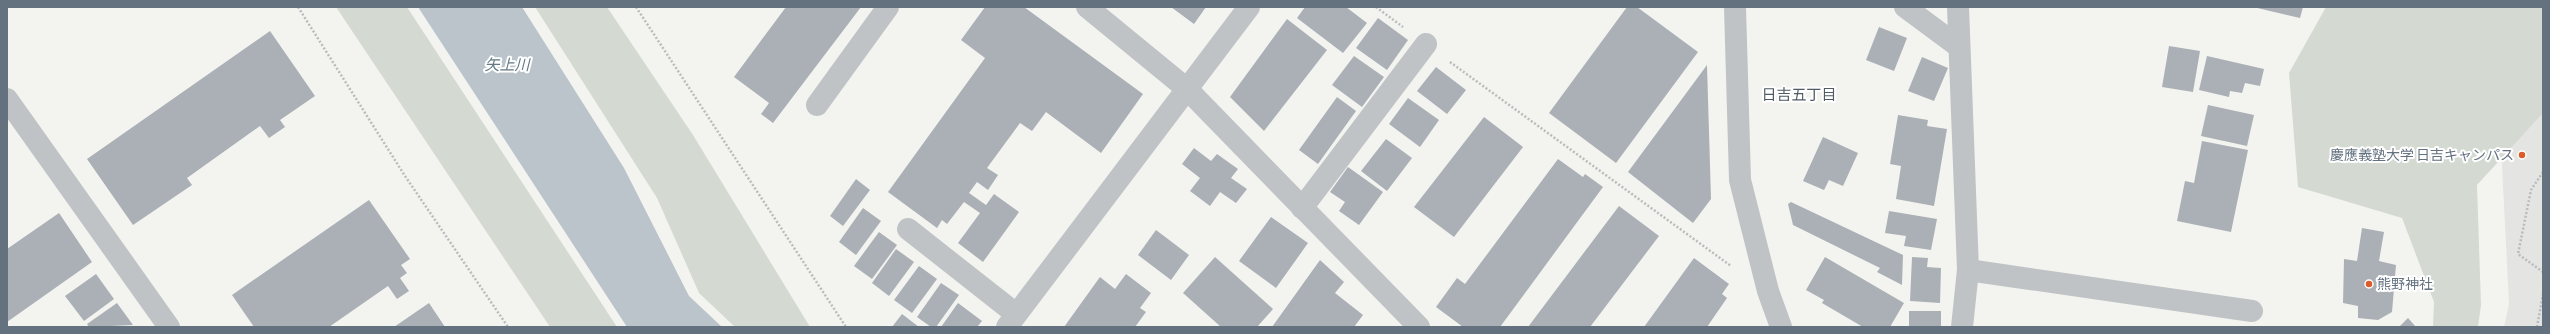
<svg xmlns="http://www.w3.org/2000/svg" width="2550" height="334" font-family="'Asap Condensed','Noto Sans JP',sans-serif">
  <style>
    .built { fill: #e4e5e3 }
    .green { fill: #d4dad1 }
    .water { fill: #bac4ca }
    .building { fill: #aab0b5 }
    .lines { fill: none; stroke-linecap: round; stroke-linejoin: round }
    .path { stroke: #b9bbbd; stroke-width: 2.5; stroke-dasharray: 2 2; stroke-linecap: butt }
    .minor { stroke: #bfc3c6; stroke-width: 22 }
    .poi-dot { fill: #db5b29; stroke: #fff; stroke-width: 1.5 }
    .labels { text-anchor: middle; dominant-baseline: central; stroke-width: 4; stroke-linejoin: round; paint-order: stroke }
    .poi-label { font-size: 14px; fill: #647280; stroke: #fff; text-anchor: end }
    .water-label { font-size: 15px; font-style: italic; fill: #647a84; stroke: #fff }
    .neighbourhood-label { font-size: 15px; fill: #515b65; stroke: #fff }
  </style>
  <rect width="100%" height="100%" fill="#f3f4f0"/>
  <!-- built -->
  <polygon class="built" points="2494,7 2543,7 2543,327 2504,327 2509,304"/>
  <!-- green -->
  <g class="green">
    <polygon points="336,7 407,7 617,327 550,327"/>
    <polygon points="535,7 607,7 693,135 810,327 735,327 699,293 657,198"/>
    <polygon points="2326,7 2543,7 2543,113 2477,185 2481,305 2478,327 2433,327 2434,302 2402,218 2298,187 2289,73"/>
  </g>
  <!-- water -->
  <polygon class="water" points="418,7 522,7 624,168 689,296 722,327 627,327"/>
  <!-- building -->
  <g class="building">
    <polygon points="786,7 861,7 773,123 761,114 769,103 734,77"/>
    <polygon points="985,7 1024,7 1143,94 1101,153 1046,112 1032,131 1020,123 987,168 998,175 988,190 977,182 969,193 986,205 994,194 1019,212 983,262 958,243 980,213 964,202 947,224 942,220 937,228 888,192 985,58 961,40"/>
    <polygon points="1171,7 1206,7 1194,24"/>
    <polygon points="1305,7 1346,7 1367,23 1343,53 1297,18"/>
    <polygon points="1627,7 1637,7 1698,52 1616,163 1549,113"/>
    <polygon points="2253,7 2303,7 2300,18"/>
    <polygon points="1378,18 1408,40 1387,70 1356,48"/>
    <polygon points="1287,19 1327,50 1264,131 1230,97"/>
    <polygon points="1879,27 1907,38 1894,71 1866,60"/>
    <polygon points="270,31 315,96 280,120 285,127 269,138 260,126 187,178 192,185 133,225 87,159"/>
    <polygon points="2169,46 2200,51 2193,92 2162,87"/>
    <polygon points="1354,56 1384,77 1362,107 1332,85"/>
    <polygon points="2207,56 2264,69 2260,86 2245,83 2242,93 2230,91 2229,97 2199,90"/>
    <polygon points="1922,57 1948,68 1934,101 1908,91"/>
    <polygon points="1707,65 1711,199 1693,223 1628,172"/>
    <polygon points="1436,67 1466,90 1447,114 1417,91"/>
    <polygon points="1337,97 1356,111 1318,164 1299,150"/>
    <polygon points="1408,98 1439,120 1420,147 1389,124"/>
    <polygon points="2208,105 2254,115 2247,146 2201,136"/>
    <polygon points="1898,115 1928,120 1927,126 1947,129 1934,206 1896,199 1901,166 1890,164"/>
    <polygon points="1484,117 1523,147 1454,237 1414,207"/>
    <polygon points="1823,137 1858,153 1843,186 1829,180 1824,190 1803,181"/>
    <polygon points="1386,139 1412,158 1387,191 1361,171"/>
    <polygon points="2202,141 2248,150 2231,232 2177,221 2185,181 2194,183"/>
    <polygon points="1194,148 1211,161 1217,154 1238,169 1231,178 1247,189 1236,203 1220,192 1210,206 1190,191 1200,178 1182,164"/>
    <polygon points="1558,159 1583,177 1585,174 1603,187 1500,327 1463,327 1436,307 1457,278 1465,284"/>
    <polygon points="1348,167 1383,192 1359,225 1339,211 1345,202 1330,192"/>
    <polygon points="856,179 870,190 843,226 830,216"/>
    <polygon points="369,200 410,259 401,265 407,273 400,278 409,291 397,299 388,286 329,327 254,327 232,295"/>
    <polygon points="1791,202 1903,255 1902,285 1877,272 1880,268 1793,225 1788,204"/>
    <polygon points="1619,206 1659,236 1590,327 1528,327"/>
    <polygon points="863,208 881,221 856,255 839,242"/>
    <polygon points="1889,211 1937,219 1931,250 1904,246 1906,236 1885,233"/>
    <polygon points="59,213 92,262 7,322 7,249"/>
    <polygon points="1271,217 1308,243 1276,288 1239,261"/>
    <polygon points="2362,228 2384,232 2379,261 2396,265 2392,312 2378,320 2358,318 2358,306 2343,303 2344,259 2357,261"/>
    <polygon points="1156,230 1189,255 1171,280 1138,255"/>
    <polygon points="879,232 897,245 872,279 854,266"/>
    <polygon points="896,249 914,262 889,296 872,283"/>
    <polygon points="1215,257 1273,309 1257,327 1221,327 1183,293"/>
    <polygon points="1825,257 1904,303 1890,327 1863,327 1822,303 1824,300 1806,290"/>
    <polygon points="1912,257 1928,258 1927,267 1941,268 1940,303 1910,301"/>
    <polygon points="1694,258 1729,284 1722,294 1727,298 1707,327 1644,327"/>
    <polygon points="1320,260 1344,282 1335,293 1363,315 1354,327 1272,327"/>
    <polygon points="919,266 937,279 912,313 894,300"/>
    <polygon points="96,274 114,299 84,321 65,296"/>
    <polygon points="1126,274 1151,293 1140,308 1146,312 1135,327 1064,327 1100,277 1115,289"/>
    <polygon points="941,283 959,295 936,327 931,327 917,317"/>
    <polygon points="117,303 133,325 89,327 87,324"/>
    <polygon points="429,303 445,327 394,327"/>
    <polygon points="958,303 982,321 977,327 941,327"/>
    <rect x="1909" y="311" width="32" height="16"/>
    <polygon points="902,314 919,327 892,327"/>
    <polygon points="2408,318 2416,327 2399,327"/>
  </g>
  <g class="lines">
    <!-- path -->
    <g class="path">
      <polyline points="298,7 405,176 508,327"/>
      <polyline points="636,7 846,327"/>
      <polyline points="1376,7 1403,27"/>
      <polyline points="1450,62 1731,266"/>
      <polyline points="2543,172 2531,190 2518,254 2543,272"/>
      <polyline points="2537,327 2543,294"/>
    </g>
    <!-- minor -->
    <g class="minor">
      <polyline points="1087,7 1187,89 1419,327"/>
      <polyline points="1735,7 1740,180 1768,291 1781,327"/>
      <polyline points="1905,7 1959,47"/>
      <polyline points="1958,7 1968,270 1962,327"/>
      <polyline points="7,99 169,327"/>
      <polyline points="817,105 888,7"/>
      <polyline points="1302,208 1426,44"/>
      <polyline points="908,229 1016,314"/>
      <polyline points="1968,270 2252,311"/>
      <polyline points="1007,327 1249,7"/>
    </g>
  </g>
  <!-- markers -->
  <g class="poi-dot">
    <circle cx="2522" cy="155" r="4"/>
    <circle cx="2369" cy="284" r="4"/>
  </g>
  <g class="labels">
    <!-- poi labels -->
    <g class="poi-label">
      <text x="2514" y="155">慶應義塾大学 日吉キャンパス</text>
      <text x="2377" y="284" text-anchor="start">熊野神社</text>
    </g>
    <!-- water labels -->
    <g class="water-label">
      <text x="507" y="64">矢上川</text>
    </g>
    <!-- neighbourhood labels -->
    <g class="neighbourhood-label">
      <text x="1799" y="94">日吉五丁目</text>
    </g>
  </g>
  <!-- border -->
  <rect width="2550" height="334" fill="none" stroke="#647280" stroke-width="16"/>
</svg>
